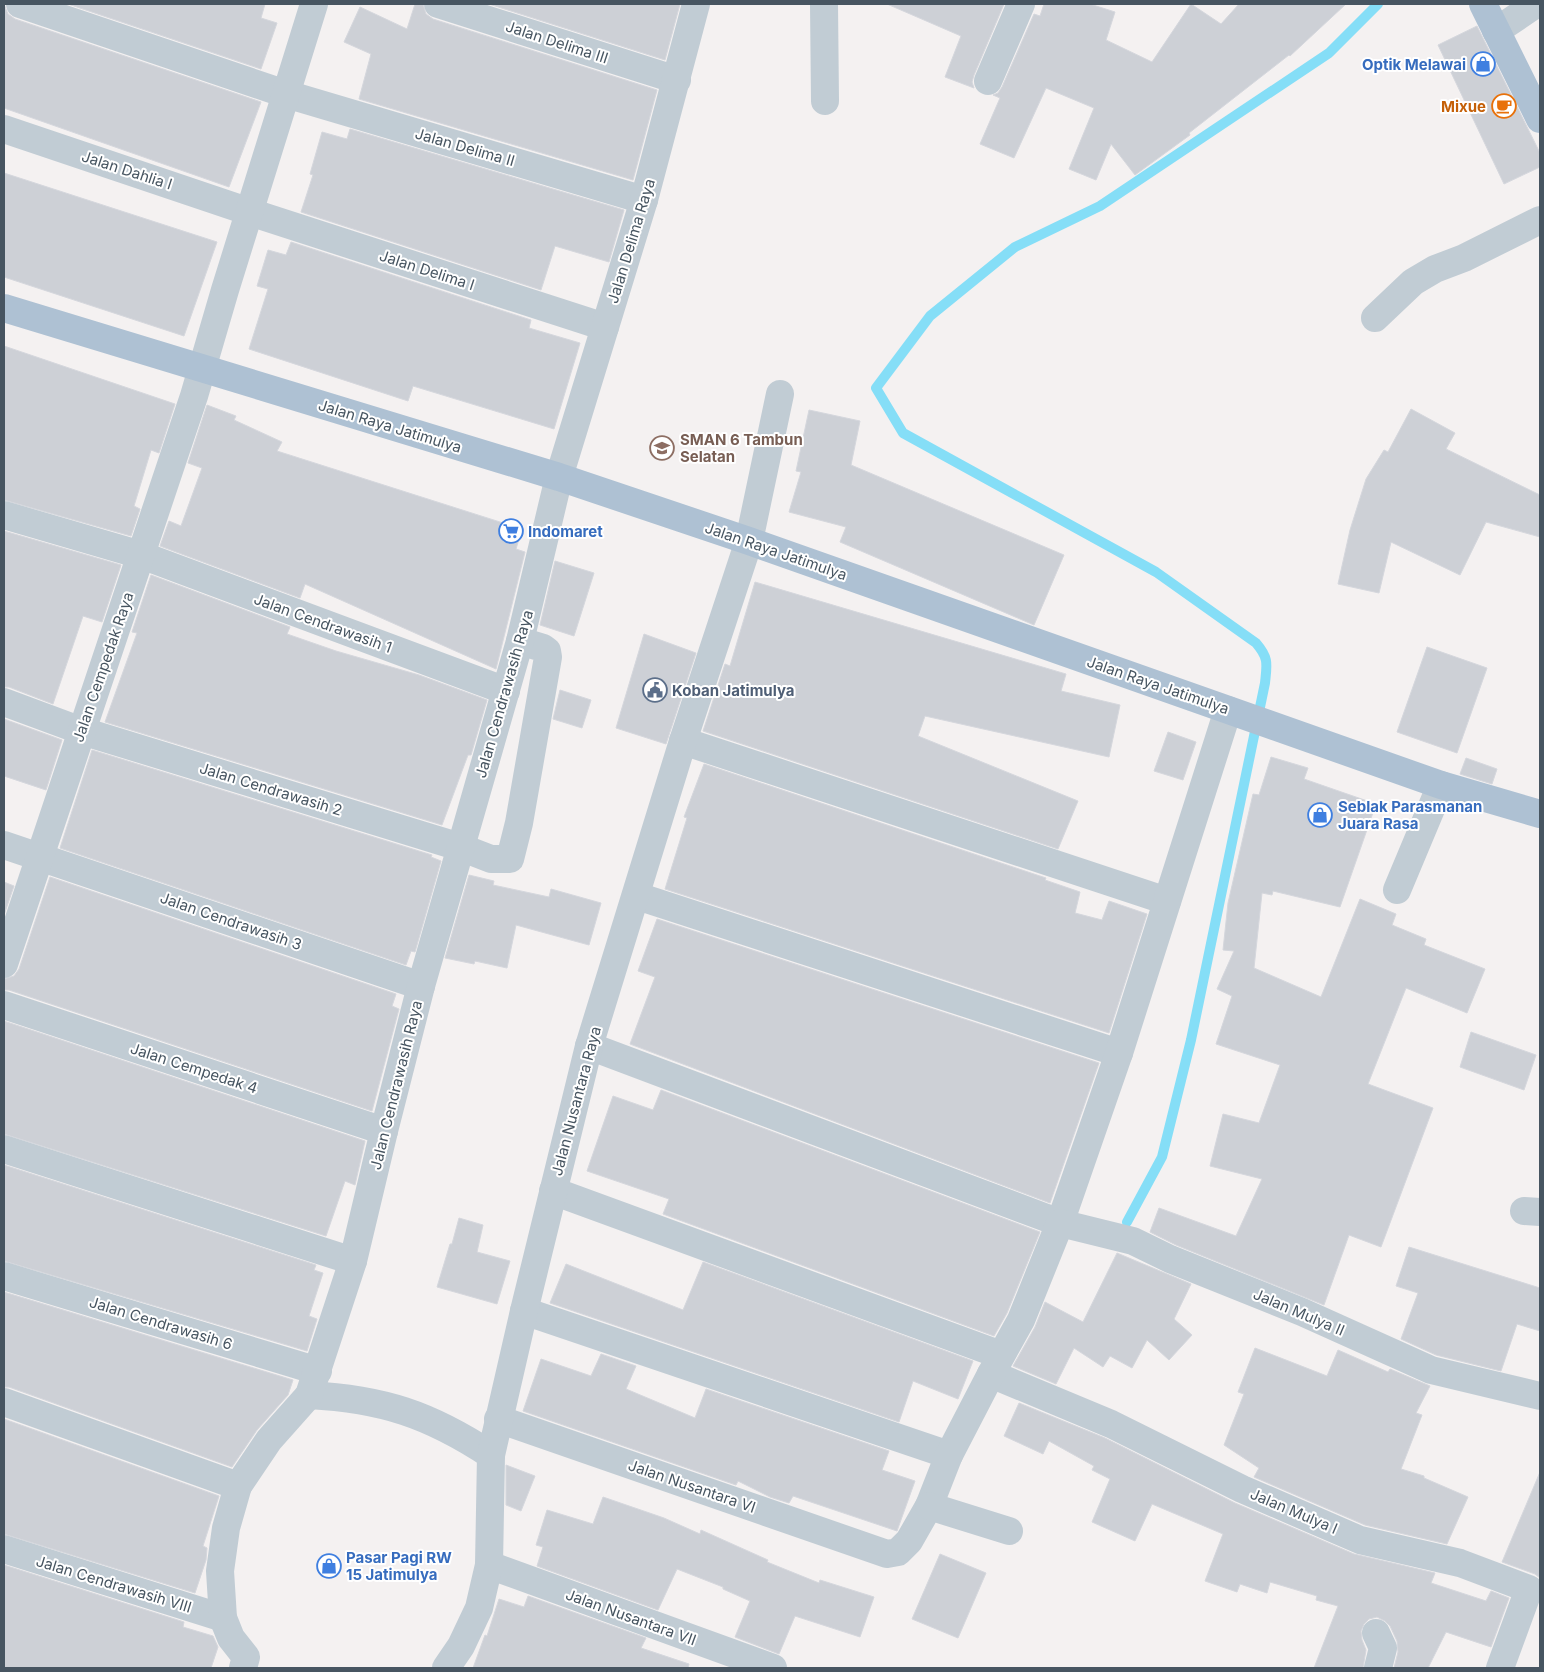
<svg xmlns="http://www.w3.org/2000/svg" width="1544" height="1672" font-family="Inter,sans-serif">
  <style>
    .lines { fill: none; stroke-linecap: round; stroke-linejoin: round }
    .stream { stroke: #85def7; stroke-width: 10 }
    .building { fill: #cdd0d6; stroke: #d5d7dd }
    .minor { stroke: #c1ccd4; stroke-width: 28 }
    .major { stroke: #aec1d3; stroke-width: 28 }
    .labels { text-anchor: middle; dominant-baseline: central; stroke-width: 4; stroke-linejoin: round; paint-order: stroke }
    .street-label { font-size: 15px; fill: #475561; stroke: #fff }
    .shop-label { font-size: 15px; font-weight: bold; fill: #366cbe; stroke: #fff; text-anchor: start }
    .food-label { font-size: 15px; font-weight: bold; fill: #c56008; stroke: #fff; text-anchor: end }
    .education-label { font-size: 15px; font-weight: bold; fill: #785e54; stroke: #fff; text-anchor: start }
    .service-label { font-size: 15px; font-weight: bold; fill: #4e5e75; stroke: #fff; text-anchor: start }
  </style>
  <rect width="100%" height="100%" fill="#f4f1f1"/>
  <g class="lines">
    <!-- stream -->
    <path class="stream" d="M 1127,1222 L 1162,1157 L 1191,1040 L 1265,683 C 1267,664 1269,658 1256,643 L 1156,572 L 903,433 L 876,388 L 930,316 L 1015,247 L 1100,206 L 1329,53 L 1378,4"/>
  </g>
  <!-- building -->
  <g class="building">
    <polygon points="4,4 8,14 15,19 261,102 229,187 4,108"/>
    <polygon points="68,4 265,4 261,18 277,23 261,69"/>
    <polygon points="415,4 423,4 426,14 433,19 657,90 633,180 359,99 371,54 344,42 360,7 407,29"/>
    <polygon points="489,4 680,4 665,60"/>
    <polygon points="887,4 1004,4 974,75 972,82 974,88 945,77 961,36"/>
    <polygon points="1044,4 1090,4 1115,12 1106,40 1152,62 1191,4 1221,24 1239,4 1346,4 1290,56 1289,55 1189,133 1190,135 1135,175 1111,144 1096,180 1069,169 1094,108 1046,88 1014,158 980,144 1000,98 993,95 998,93 1002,87 1034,14 1040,16"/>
    <polygon points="1477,26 1540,153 1540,167 1504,184 1438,45"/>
    <polygon points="350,129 624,210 609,262 555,246 541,290 301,212 313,175 310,174 322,132 347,139"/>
    <polygon points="4,173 217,242 184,336 4,277"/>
    <polygon points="291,242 531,320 529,328 580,343 554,429 413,386 408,401 249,349 268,289 257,286 268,250 286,255"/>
    <polygon points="4,346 175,404 159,453 151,450 134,506 140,509 131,536 4,500"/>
    <polygon points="207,405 236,416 234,420 282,442 277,451 522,529 516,549 525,552 496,669 305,584 300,598 160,546 169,521 181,526 202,468 188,463"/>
    <polygon points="1411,409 1455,433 1446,449 1540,495 1540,537 1486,522 1460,575 1391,542 1379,593 1338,584 1350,530 1366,479 1384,450 1388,452"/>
    <polygon points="809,410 860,421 851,465 1064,555 1034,625 840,542 846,527 789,512 801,472 796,471"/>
    <polygon points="4,531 121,565 102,622 83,616 53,704 9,687 4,687"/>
    <polygon points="555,561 594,573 574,636 540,625"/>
    <polygon points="151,575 290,627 287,634 336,651 419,675 487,700 471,755 468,755 442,825 105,722 137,633 132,632"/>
    <polygon points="755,582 1066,674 1061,691 1120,705 1109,757 925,716 918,736 1078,801 1058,849 703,731 725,664 730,666"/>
    <polygon points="644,634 696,653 666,744 616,728"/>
    <polygon points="1427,647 1487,668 1457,753 1397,732"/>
    <polygon points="560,690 591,700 582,728 553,719"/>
    <polygon points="4,719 62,740 46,790 4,776"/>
    <polygon points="1168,732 1196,742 1183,780 1154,771"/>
    <polygon points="92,750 432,855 431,857 441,861 415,952 411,951 406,965 60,848"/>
    <polygon points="1271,757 1308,768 1304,779 1376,804 1340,907 1273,891 1272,895 1262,893 1254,968 1321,997 1360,899 1396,914 1392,925 1426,939 1424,945 1485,969 1467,1013 1406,988 1368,1084 1433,1108 1381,1247 1349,1235 1324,1305 1176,1245 1150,1232 1159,1208 1236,1236 1262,1179 1210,1166 1223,1114 1259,1123 1280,1065 1216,1044 1232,996 1217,989 1234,951 1223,950 1228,903 1253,794 1259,795"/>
    <polygon points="1466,758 1497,769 1492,784 1460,774"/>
    <polygon points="704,764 1046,878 1045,880 1080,892 1075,913 1102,920 1109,901 1147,914 1109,1033 665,889 687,818 684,817"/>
    <polygon points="469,875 494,881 493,885 549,897 551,889 601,903 589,945 516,925 507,968 475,961 474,964 445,958"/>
    <polygon points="50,877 396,994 392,1006 399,1009 372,1111 9,990 4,990 4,979 14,976 19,969"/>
    <polygon points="4,882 14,886 4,915"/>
    <polygon points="657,919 1099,1063 1050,1203 630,1044 655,977 638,971"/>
    <polygon points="4,1021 365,1141 355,1185 345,1181 326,1236 4,1134"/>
    <polygon points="1471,1032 1536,1055 1524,1090 1460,1067"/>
    <polygon points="661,1090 1040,1232 1007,1313 994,1336 663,1214 669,1199 587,1171 613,1096 653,1110"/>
    <polygon points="4,1165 316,1265 314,1270 323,1273 309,1316 317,1319 307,1351 4,1261"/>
    <polygon points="459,1218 483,1225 477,1252 510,1261 497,1304 437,1287 450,1244 452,1244"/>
    <polygon points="1409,1247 1540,1288 1540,1331 1517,1324 1501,1371 1436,1355 1401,1339 1418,1293 1396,1286"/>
    <polygon points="1117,1253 1191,1284 1174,1319 1192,1335 1169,1360 1147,1340 1132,1368 1110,1356 1103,1367 1074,1348 1056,1384 1013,1366 1035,1327 1045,1302 1083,1322"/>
    <polygon points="703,1262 973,1361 958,1399 913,1381 899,1422 550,1303 566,1264 683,1310"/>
    <polygon points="4,1292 293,1380 288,1395 257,1430 232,1467 9,1387 4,1387"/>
    <polygon points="1255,1348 1327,1376 1338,1350 1388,1372 1390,1369 1430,1386 1416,1413 1422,1415 1401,1469 1424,1476 1424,1478 1468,1497 1447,1544 1365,1525 1254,1477 1259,1468 1224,1445 1244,1394 1238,1392"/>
    <polygon points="601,1354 636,1366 626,1389 695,1418 706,1389 889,1451 882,1470 915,1481 897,1531 793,1496 789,1503 770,1497 738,1481 736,1485 523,1411 541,1359 591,1376"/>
    <polygon points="1019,1403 1105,1438 1235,1503 1354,1554 1435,1573 1431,1583 1486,1601 1491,1591 1509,1598 1491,1647 1446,1632 1428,1668 1394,1668 1398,1652 1397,1641 1390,1626 1385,1621 1377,1617 1369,1619 1364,1624 1361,1631 1362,1640 1366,1650 1363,1668 1314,1668 1338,1606 1316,1600 1317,1596 1270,1582 1267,1593 1240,1584 1237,1592 1205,1581 1223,1534 1152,1504 1135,1541 1092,1522 1110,1479 1092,1470 1094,1466 1049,1441 1043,1454 1004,1436"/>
    <polygon points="4,1419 219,1496 203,1546 207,1548 206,1560 195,1593 4,1534"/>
    <polygon points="506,1465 535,1476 521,1511 506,1505"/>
    <polygon points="1540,1472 1540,1578 1535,1574 1502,1562"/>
    <polygon points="603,1497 664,1518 700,1534 701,1530 768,1560 767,1562 819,1583 820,1580 874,1597 860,1637 795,1616 779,1654 735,1637 750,1601 723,1589 723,1587 677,1569 658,1610 537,1566 543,1547 536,1545 547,1510 593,1524"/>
    <polygon points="940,1554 986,1573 958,1638 912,1619"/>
    <polygon points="4,1565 184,1622 183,1627 213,1636 218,1647 211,1668 4,1668"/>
    <polygon points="528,1596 646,1638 641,1648 689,1664 688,1668 473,1668 485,1635 487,1636 499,1599 524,1607"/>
  </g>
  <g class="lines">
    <!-- minor -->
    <g class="minor">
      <polyline points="20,4 286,94 644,200"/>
      <polyline points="438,4 677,80"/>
      <polyline points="824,4 825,101"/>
      <polyline points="1496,31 1536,4"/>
      <polyline points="988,81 1021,4"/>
      <polyline points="4,129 265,217 605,327"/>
      <polyline points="1375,318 1413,282 1435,269 1464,258 1540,220"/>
      <polyline points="4,515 141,555 506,691"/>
      <polyline points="4,702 82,731 460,847 491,859 510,859 519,823 548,657 547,651 543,648 520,641"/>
      <polyline points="683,741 1167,901"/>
      <polyline points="4,845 421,986"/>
      <polyline points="1397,890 1441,785"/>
      <polyline points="637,896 1119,1053"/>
      <polyline points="4,964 194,396 225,290 314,4"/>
      <polyline points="4,1005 384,1131"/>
      <polyline points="589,1046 1060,1223 1119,1053 1228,710"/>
      <polyline points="4,1149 353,1261"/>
      <polyline points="553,1191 1001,1355"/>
      <polyline points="1524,1211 1540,1212"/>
      <polyline points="4,1276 318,1371"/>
      <polyline points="524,1311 949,1455"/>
      <polyline points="991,1374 1111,1424 1242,1489 1360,1540 1460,1563 1529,1589 1500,1668"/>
      <path d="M 309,1395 C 382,1399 429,1414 491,1455"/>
      <polyline points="4,1402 238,1486"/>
      <polyline points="498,1419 887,1554 898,1552 909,1541 929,1506 949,1455 991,1374 1021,1320 1060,1223 1133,1241 1170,1259 1302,1312 1431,1370 1540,1396"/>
      <polyline points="929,1506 1009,1531"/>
      <polyline points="4,1549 223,1618"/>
      <polyline points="489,1565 773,1668"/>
      <polyline points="1376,1633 1383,1648 1378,1668"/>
      <polyline points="243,1668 246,1657 231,1638 223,1618 220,1571 226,1528 238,1486 269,1440 309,1395 353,1261 384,1131 421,986 520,641 559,477 644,200 696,4"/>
      <polyline points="446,1668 461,1646 479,1608 489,1565 491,1455 524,1311 589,1046 683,741 749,541 780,394"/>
    </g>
    <!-- major -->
    <g class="major">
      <polyline points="1483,4 1540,119"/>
      <polyline points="4,308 559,477 749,541 1441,785 1540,814"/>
    </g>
  </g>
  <!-- icons -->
  <defs>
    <g id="shop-ring" transform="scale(1.25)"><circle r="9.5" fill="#fff" stroke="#3f7fe0" stroke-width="1.5"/><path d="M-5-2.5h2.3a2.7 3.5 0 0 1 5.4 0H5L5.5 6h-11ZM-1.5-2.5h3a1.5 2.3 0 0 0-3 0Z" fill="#3f7fe0"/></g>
    <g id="cafe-ring" transform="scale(1.25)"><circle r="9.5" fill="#fff" stroke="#e8710a" stroke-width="1.5"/><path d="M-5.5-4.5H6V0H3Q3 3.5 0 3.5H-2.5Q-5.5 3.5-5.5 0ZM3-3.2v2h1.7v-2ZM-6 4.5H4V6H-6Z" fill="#e8710a"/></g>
    <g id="school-ring" transform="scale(1.25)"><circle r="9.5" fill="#fff" stroke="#8d6e63" stroke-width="1.5"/><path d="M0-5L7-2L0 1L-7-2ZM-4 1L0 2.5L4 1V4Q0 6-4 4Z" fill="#8d6e63"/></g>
    <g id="supermarket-ring" transform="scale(1.25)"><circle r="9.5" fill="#fff" stroke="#3f7fe0" stroke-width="1.5"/><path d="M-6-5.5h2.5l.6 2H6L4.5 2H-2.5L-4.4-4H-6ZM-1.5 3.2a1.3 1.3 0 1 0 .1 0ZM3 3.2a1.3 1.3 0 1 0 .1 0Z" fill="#3f7fe0"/></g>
    <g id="civic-ring" transform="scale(1.25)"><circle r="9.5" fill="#fff" stroke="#5c6f8a" stroke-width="1.5"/><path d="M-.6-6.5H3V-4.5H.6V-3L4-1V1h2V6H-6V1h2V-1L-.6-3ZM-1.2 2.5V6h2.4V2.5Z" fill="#5c6f8a"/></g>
  </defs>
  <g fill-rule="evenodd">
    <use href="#shop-ring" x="1483" y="64"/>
    <use href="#cafe-ring" x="1504" y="106"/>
    <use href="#school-ring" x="662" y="448"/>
    <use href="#supermarket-ring" x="511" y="531"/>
    <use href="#civic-ring" x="655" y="690"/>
    <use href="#shop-ring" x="1320" y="815"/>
    <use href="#shop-ring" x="329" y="1566"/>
  </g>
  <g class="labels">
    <!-- street labels -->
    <g class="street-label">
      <text transform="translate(557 42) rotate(18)">Jalan Delima III</text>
      <text transform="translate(465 147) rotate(16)">Jalan Delima II</text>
      <text transform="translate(127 170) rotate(18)">Jalan Dahlia I</text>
      <text transform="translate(631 241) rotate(-73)">Jalan Delima Raya</text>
      <text transform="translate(427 270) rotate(18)">Jalan Delima I</text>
      <text transform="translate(390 426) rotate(17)">Jalan Raya Jatimulya</text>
      <text transform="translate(776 551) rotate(19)">Jalan Raya Jatimulya</text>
      <text transform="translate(323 623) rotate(20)">Jalan Cendrawasih 1</text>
      <text transform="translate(103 667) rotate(-71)">Jalan Cempedak Raya</text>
      <text transform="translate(1158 685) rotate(19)">Jalan Raya Jatimulya</text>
      <text transform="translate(504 694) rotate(-74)">Jalan Cendrawasih Raya</text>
      <text transform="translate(271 789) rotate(17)">Jalan Cendrawasih 2</text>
      <text transform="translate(231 921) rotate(19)">Jalan Cendrawasih 3</text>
      <text transform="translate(194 1068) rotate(18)">Jalan Cempedak 4</text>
      <text transform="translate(396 1085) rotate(-76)">Jalan Cendrawasih Raya</text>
      <text transform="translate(576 1101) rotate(-75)">Jalan Nusantara Raya</text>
      <text transform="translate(1299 1312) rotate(23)">Jalan Mulya II</text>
      <text transform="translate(161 1323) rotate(17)">Jalan Cendrawasih 6</text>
      <text transform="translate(692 1486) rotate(19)">Jalan Nusantara VI</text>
      <text transform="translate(1294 1511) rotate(23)">Jalan Mulya I</text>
      <text transform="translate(114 1584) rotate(17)">Jalan Cendrawasih VIII</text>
      <text transform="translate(631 1617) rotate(20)">Jalan Nusantara VII</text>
    </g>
    <!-- shop labels -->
    <g class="shop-label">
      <text x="1466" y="64" text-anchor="end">Optik Melawai</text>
      <text x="528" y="531">Indomaret</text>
      <text x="1338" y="806">Seblak Parasmanan<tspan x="1338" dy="17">Juara Rasa</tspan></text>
      <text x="346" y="1557">Pasar Pagi RW<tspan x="346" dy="17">15 Jatimulya</tspan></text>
    </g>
    <!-- food labels -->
    <g class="food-label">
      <text x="1486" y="106">Mixue</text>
    </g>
    <!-- education labels -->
    <g class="education-label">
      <text x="680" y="439">SMAN 6 Tambun<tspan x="680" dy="17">Selatan</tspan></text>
    </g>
    <!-- service labels -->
    <g class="service-label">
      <text x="672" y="690">Koban Jatimulya</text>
    </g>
  </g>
  <!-- border -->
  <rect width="1544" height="1672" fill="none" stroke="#475561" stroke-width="10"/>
</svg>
